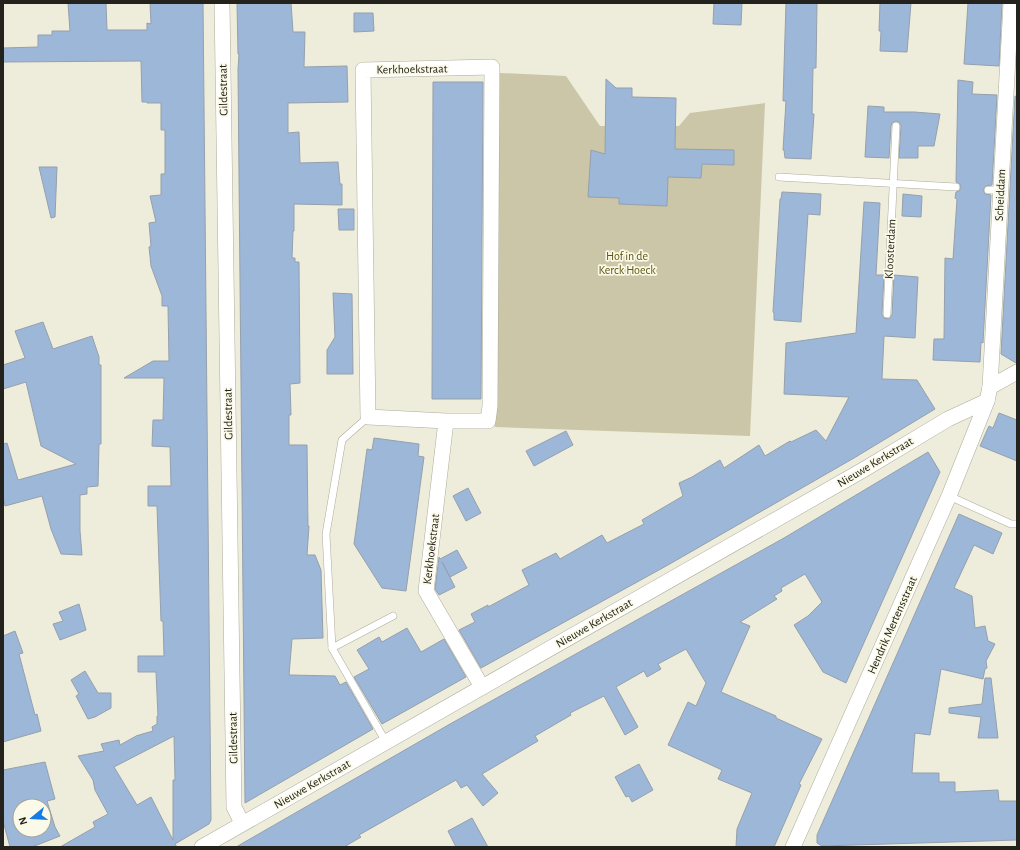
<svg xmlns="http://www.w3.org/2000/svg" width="1020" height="850" font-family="'Alegreya Sans',sans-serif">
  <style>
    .green { fill: #cac6a7 }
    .building { fill: #9db7d8; stroke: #95a0ad; fill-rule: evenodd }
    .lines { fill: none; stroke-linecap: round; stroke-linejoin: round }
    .service-casing { stroke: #aeac9c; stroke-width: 8 }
    .minor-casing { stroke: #aeac9c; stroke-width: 16 }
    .service { stroke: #fff; stroke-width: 7 }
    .minor { stroke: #fff; stroke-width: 15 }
    .labels { text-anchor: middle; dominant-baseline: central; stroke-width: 3.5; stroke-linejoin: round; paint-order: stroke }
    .street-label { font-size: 12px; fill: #23221c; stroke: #fbf9e7 }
    .park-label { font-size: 12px; fill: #5e5410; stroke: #fbf9e7 }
  </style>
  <rect width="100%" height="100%" fill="#eeecda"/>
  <!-- green -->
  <polygon class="green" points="500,73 566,76 600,126 679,126 690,113 765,103 750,436 495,427"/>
  <!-- building -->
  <g class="building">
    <path d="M 68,3 L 106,3 L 107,30 L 147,30 L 147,23 L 151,24 L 150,3 L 203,3 L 211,820 L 209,824 L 175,844 L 177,847 L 60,847 L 95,827 L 93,822 L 108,814 L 95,790 L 93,780 L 78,756 L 104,751 L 101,744 L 119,740 L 120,745 L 138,735 L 139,736 L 139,735 L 153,731 L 152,727 L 157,724 L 157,716 L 158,716 L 156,672 L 138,672 L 138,656 L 164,656 L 163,621 L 161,621 L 157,506 L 148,506 L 148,486 L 171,486 L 170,447 L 152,446 L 153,420 L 163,420 L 164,378 L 124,378 L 153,361 L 169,361 L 168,306 L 162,306 L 162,296 L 151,266 L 149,247 L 151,246 L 149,223 L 156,222 L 150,196 L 161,195 L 161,174 L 165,174 L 165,130 L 161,130 L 161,103 L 147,103 L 147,102 L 142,102 L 141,61 L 3,62 L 3,48 L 38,47 L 38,35 L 52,35 L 52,31 L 70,31 ZM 174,736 L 175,780 L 173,780 L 173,840 L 151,797 L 137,805 L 114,767 Z"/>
    <polygon points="237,3 291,3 293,32 305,32 304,67 347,66 348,102 288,103 288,133 299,132 300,163 338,162 340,184 342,184 342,205 294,204 294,231 293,231 292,258 295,258 295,262 299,262 300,383 290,384 291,415 289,415 289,445 307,445 308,526 309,526 307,555 315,555 321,570 323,638 292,639 289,675 335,676 340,685 346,682 373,729 245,803 238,69 239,54 238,54"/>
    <polygon points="714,3 742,3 741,25 713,24"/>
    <polygon points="786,3 817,3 816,68 813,68 812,114 814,114 811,159 785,158 784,150 783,150 786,101 783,101"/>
    <polygon points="880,3 911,3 907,52 880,51 881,31 879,31"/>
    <polygon points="968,3 1002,3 999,66 964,64"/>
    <polygon points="354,13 373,13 374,31 354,32"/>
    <polygon points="606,79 616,88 632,88 632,97 676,98 675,149 734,150 734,165 702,164 701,178 668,177 667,206 619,204 619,198 588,197 591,150 605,154"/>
    <polygon points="958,80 973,82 972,94 997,95 992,185 986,186 983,190 985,194 991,195 983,343 981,342 980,362 933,360 934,339 944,339 945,258 953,259 957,199 955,198 956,192 959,191 961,188 960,184 956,182"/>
    <polygon points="433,82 483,82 481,399 432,399"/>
    <polygon points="1015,96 1017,97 1017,363 1016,363 1001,354"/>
    <polygon points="868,106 884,107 884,112 914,112 940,114 934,146 918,146 918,158 899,158 901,126 899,122 896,121 892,123 891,126 889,158 865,157"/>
    <polygon points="39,167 57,167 55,217 51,218"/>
    <polygon points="782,192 821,194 820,215 808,214 801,322 774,320 774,313 773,312 780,199 781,199"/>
    <polygon points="903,194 922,196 921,217 902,216"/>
    <polygon points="864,202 880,203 876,275 884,275 882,314 884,318 889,319 892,315 894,275 918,277 915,338 884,336 882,379 917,380 935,409 854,458 668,565 481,668 459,630 475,622 471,614 488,605 488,607 529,585 522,570 556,553 560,559 602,535 607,543 644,524 642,520 683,496 679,483 692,477 720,460 724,468 759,445 765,456 790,441 791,442 816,430 826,441 849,397 784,394 786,343 856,333"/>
    <polygon points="338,209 354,209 354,230 339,230"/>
    <polygon points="333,293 352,294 353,374 327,374 327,350 335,337"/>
    <polygon points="43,322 53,349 92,336 99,357 99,365 101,365 101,444 99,444 98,486 87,487 87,494 80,495 80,531 82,555 61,554 51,529 42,496 5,506 3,497 3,444 7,443 18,480 76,464 41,446 26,382 3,389 3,365 25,358 15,331"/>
    <polygon points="999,413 1017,420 1017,461 980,446 989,426 993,428"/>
    <polygon points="566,431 573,445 534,466 526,451"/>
    <polygon points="374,438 419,444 418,456 424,457 406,591 382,588 354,544 367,449 372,450"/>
    <polygon points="928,452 940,472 846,683 823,672 794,625 808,616 822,602 805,574 781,588 782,591 774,596 777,599 740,622 750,626 721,692 776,716 776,718 822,739 799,784 801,785 774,847 736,847 737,829 752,793 718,779 722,770 668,745 688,702 696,706 706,683 686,649 658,664 661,669 647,677 644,671 616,687 638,727 625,735 604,696 570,713 571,715 535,736 538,741 482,774 498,793 483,806 467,785 461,788 456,780 359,835 361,837 344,847 236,847 450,724 784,538"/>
    <polygon points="468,488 481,513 466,521 453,496"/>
    <polygon points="959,514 1002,533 993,554 974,545 954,588 972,596 975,628 985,626 988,641 995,644 986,661 987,668 985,669 983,679 941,669 930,735 915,733 912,773 939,773 939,782 955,782 955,792 998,790 999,801 1017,801 1017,840 822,846 817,843 817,835"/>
    <polygon points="457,550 467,568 450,577 442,562 455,587 439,595 435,589 439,557 440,559"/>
    <polygon points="79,604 86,630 60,640 53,624 63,621 59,612"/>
    <polygon points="407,628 421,652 444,639 466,677 382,724 354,677 369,669 357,650 379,637 382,642"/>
    <polygon points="15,631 23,653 19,654 35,715 37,714 41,731 3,742 3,636"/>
    <polygon points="85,671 98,693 111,693 111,708 95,717 88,719 76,696 79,694 71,680"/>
    <polygon points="985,678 991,678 998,738 978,738 981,717 949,713 949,708 982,704"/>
    <path d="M 45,762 L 55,799 L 47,801 L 55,827 L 60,836 L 32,847 L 10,847 L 3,821 L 3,770 ZM 20,806 L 44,806 L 44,830 L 20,830 Z"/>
    <polygon points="639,764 653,790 632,802 629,796 626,797 615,777"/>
    <polygon points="472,818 488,847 456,847 448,831"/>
  </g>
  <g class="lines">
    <!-- service casing -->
    <g class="service-casing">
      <g id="service">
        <polyline points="779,177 956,187"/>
        <polyline points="988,190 1000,190"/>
        <polyline points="887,314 896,126"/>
        <polyline points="368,417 342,440 326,534 332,648 386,742"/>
        <polyline points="949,496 1011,524 1017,524"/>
        <polyline points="332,648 393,616"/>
      </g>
    </g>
    <!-- minor casing -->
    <g class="minor-casing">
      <g id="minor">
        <polyline points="222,3 234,807 242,823"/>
        <polyline points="990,387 1017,372"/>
        <polyline points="446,421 488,421 490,406 492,67 363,70 368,417 446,421 426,591 482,687"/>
        <polyline points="202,847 863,470 948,419 987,401"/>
        <polyline points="793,847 949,496 987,401 990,387 1011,3"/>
      </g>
    </g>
    <!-- service -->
    <use href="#service" class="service"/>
    <!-- minor -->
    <use href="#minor" class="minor"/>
  </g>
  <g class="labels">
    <!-- street labels -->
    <g class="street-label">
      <text transform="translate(412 69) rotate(-1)">Kerkhoekstraat</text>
      <text transform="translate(223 90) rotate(-91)">Gildestraat</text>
      <text transform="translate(1000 195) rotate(-87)">Scheiddam</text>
      <text transform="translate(890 249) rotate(-87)">Kloosterdam</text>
      <text transform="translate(228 414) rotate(-91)">Gildestraat</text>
      <text transform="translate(875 462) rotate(-31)">Nieuwe Kerkstraat</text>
      <text transform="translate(431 549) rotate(-83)">Kerkhoekstraat</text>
      <text transform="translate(594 623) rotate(-30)">Nieuwe Kerkstraat</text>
      <text transform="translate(892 625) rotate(-66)">Hendrik Mertensstraat</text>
      <text transform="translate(233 738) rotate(-91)">Gildestraat</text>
      <text transform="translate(312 784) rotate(-30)">Nieuwe Kerkstraat</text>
    </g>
    <!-- park labels -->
    <g class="park-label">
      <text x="627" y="256">Hof in de<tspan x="627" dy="14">Kerck Hoeck</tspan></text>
    </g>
  </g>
  <!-- border -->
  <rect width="1020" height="850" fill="none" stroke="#23221c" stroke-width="8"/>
  <!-- north arrow -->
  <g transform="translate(32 818) rotate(252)"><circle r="19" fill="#fbf9e7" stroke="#a5a396"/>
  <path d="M0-3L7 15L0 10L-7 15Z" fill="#147ce4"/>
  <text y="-6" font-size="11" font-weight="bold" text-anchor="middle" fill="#23221c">N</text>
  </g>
</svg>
